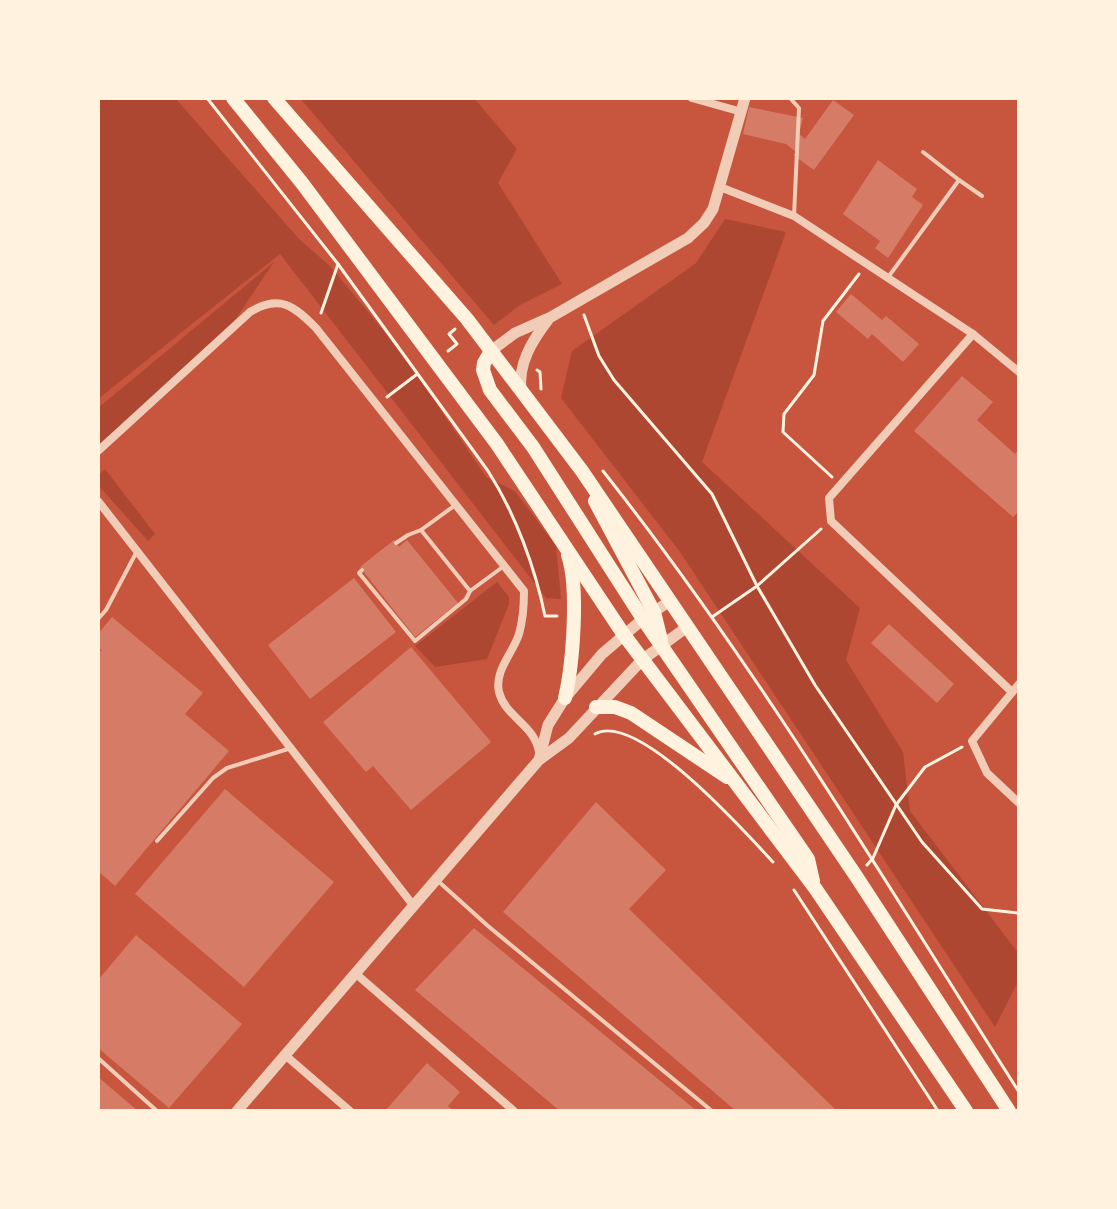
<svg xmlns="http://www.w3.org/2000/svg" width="1117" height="1209" font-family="'Work Sans',sans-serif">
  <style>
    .green { fill: #ae4732 }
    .building { fill: #d67c66 }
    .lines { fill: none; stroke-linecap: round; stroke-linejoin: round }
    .path { stroke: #fff3e0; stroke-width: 3 }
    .service { stroke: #f1ccb7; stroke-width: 4 }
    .minor { stroke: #f1ccb7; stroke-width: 8 }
    .tertiary { stroke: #f1ccb7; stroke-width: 11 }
    .trunk { stroke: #fff3e0; stroke-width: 14 }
  </style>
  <rect width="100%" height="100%" fill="#c8553d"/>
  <!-- green -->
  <g class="green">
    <polygon points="98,98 175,98 299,239 330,266 403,354 486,477 515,491 556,546 561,599 546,598 280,254 98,399"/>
    <polygon points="300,98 474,98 517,149 498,183 562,284 520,305 494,325"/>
    <polygon points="725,219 786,232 702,462 860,608 846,660 903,752 910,811 1019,954 1019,980 995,1027 680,552 561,398 572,351 696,263"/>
    <polygon points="274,262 224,336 98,445 98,408"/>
    <polygon points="105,469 155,534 148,541 98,485 98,476"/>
    <polygon points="497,582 509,597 509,604 487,659 435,667 415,646"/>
  </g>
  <!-- building -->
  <g class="building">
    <polygon points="833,100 854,115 814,170 793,155 796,152 786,144 743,134 749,107 803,118 799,134 805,139"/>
    <polygon points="878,160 917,189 912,197 923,205 888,258 875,248 880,241 843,214"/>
    <polygon points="851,294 882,320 886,316 919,344 903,362 872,334 868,339 836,312"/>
    <polygon points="962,376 993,402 977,420 1015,454 1019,449 1019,511 1013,517 914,431"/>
    <polygon points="394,540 399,547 407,540 458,603 415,637 360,567"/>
    <polygon points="354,578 396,632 310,699 268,645"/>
    <polygon points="112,617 203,693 185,714 229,751 115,886 98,871 98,654 102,650 98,647 98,634"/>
    <polygon points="889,624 954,684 937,703 871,643"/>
    <polygon points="411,647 491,742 411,810 373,766 366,772 323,722"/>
    <polygon points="225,789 334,882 244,987 135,894"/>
    <polygon points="596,802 666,870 629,909 837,1111 736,1111 503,912"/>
    <polygon points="474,928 697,1111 560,1111 415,990"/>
    <polygon points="136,935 242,1024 169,1108 98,1048 98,980"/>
    <polygon points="427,1063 460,1092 448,1106 454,1111 385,1111"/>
    <polygon points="98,1077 138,1111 98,1111"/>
  </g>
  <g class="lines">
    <!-- path -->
    <g class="path">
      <path d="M 207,98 L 338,264 L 488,471 C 515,513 535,567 545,616 L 557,616"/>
      <polyline points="321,313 338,264"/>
      <polyline points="584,315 599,356 614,380 712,494 757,586 815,685 922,842 982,909 1019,913"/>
      <polyline points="448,351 457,344 449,334 455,329"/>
      <polyline points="537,370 540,372 541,389"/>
      <polyline points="387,397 416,375"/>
      <path d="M 603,471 C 758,667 885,882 1019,1092"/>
      <polyline points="832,477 783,432 784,414 814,375 823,321 859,274"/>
      <polyline points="712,617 757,586 821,529"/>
      <path d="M 595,734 C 637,710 745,832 773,862"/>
      <polyline points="867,865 873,858 896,805 925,767 962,747"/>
      <polyline points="794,890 938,1111"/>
    </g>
    <!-- service -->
    <g class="service">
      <polyline points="790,98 799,108 794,216"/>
      <polyline points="959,180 982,196"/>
      <polyline points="889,276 959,180 923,152"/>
      <polyline points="454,506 421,530 470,591 504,566"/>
      <polyline points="396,543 408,535 421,530"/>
      <polyline points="362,570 359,573 415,641 466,599 470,591"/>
      <polyline points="98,619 106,610 136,553"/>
      <polyline points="157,841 213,778 227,768 288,749"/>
      <polyline points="438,881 488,926 712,1111"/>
      <polyline points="98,1058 157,1111"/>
    </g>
    <!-- minor -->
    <g class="minor">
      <polyline points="692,98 742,112"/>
      <polyline points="720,187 794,216 973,334 1019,372"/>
      <polyline points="973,334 829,498 831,521 1012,692"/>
      <path d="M 98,451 L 250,312 C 280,294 294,306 316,328 L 524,591 C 524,605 523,620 519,634 C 513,653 494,671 499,692 C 505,717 535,725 539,752"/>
      <polyline points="98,501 413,905"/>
      <polyline points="1019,684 972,741 987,773 1019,803"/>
      <polyline points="355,973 514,1111"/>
      <polyline points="285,1055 350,1111"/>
    </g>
    <!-- tertiary -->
    <g class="tertiary">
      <polyline points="491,351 515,333 551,317 688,238 704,223 713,209 745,98"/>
      <path d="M 521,391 C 518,363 532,341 548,320"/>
      <polyline points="539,760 548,725 565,698 602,654 643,619 670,601"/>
      <polyline points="237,1111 539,760 569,738 642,660 687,627"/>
    </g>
    <!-- trunk -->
    <g class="trunk">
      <polyline points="233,98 302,183 497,444 624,635 815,888 966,1111"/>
      <polyline points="274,98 467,319 582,471 856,876 1009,1111"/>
      <polyline points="491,351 484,363 483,370 490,390 533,447 643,619 808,859 813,881"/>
      <polyline points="595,501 654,612 661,640"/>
      <path d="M 565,698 C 573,664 579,587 568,555"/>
      <polyline points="596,707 615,707 631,713 727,777"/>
    </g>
  </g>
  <!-- border -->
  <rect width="1117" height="1209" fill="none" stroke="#fff3e0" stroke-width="200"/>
</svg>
